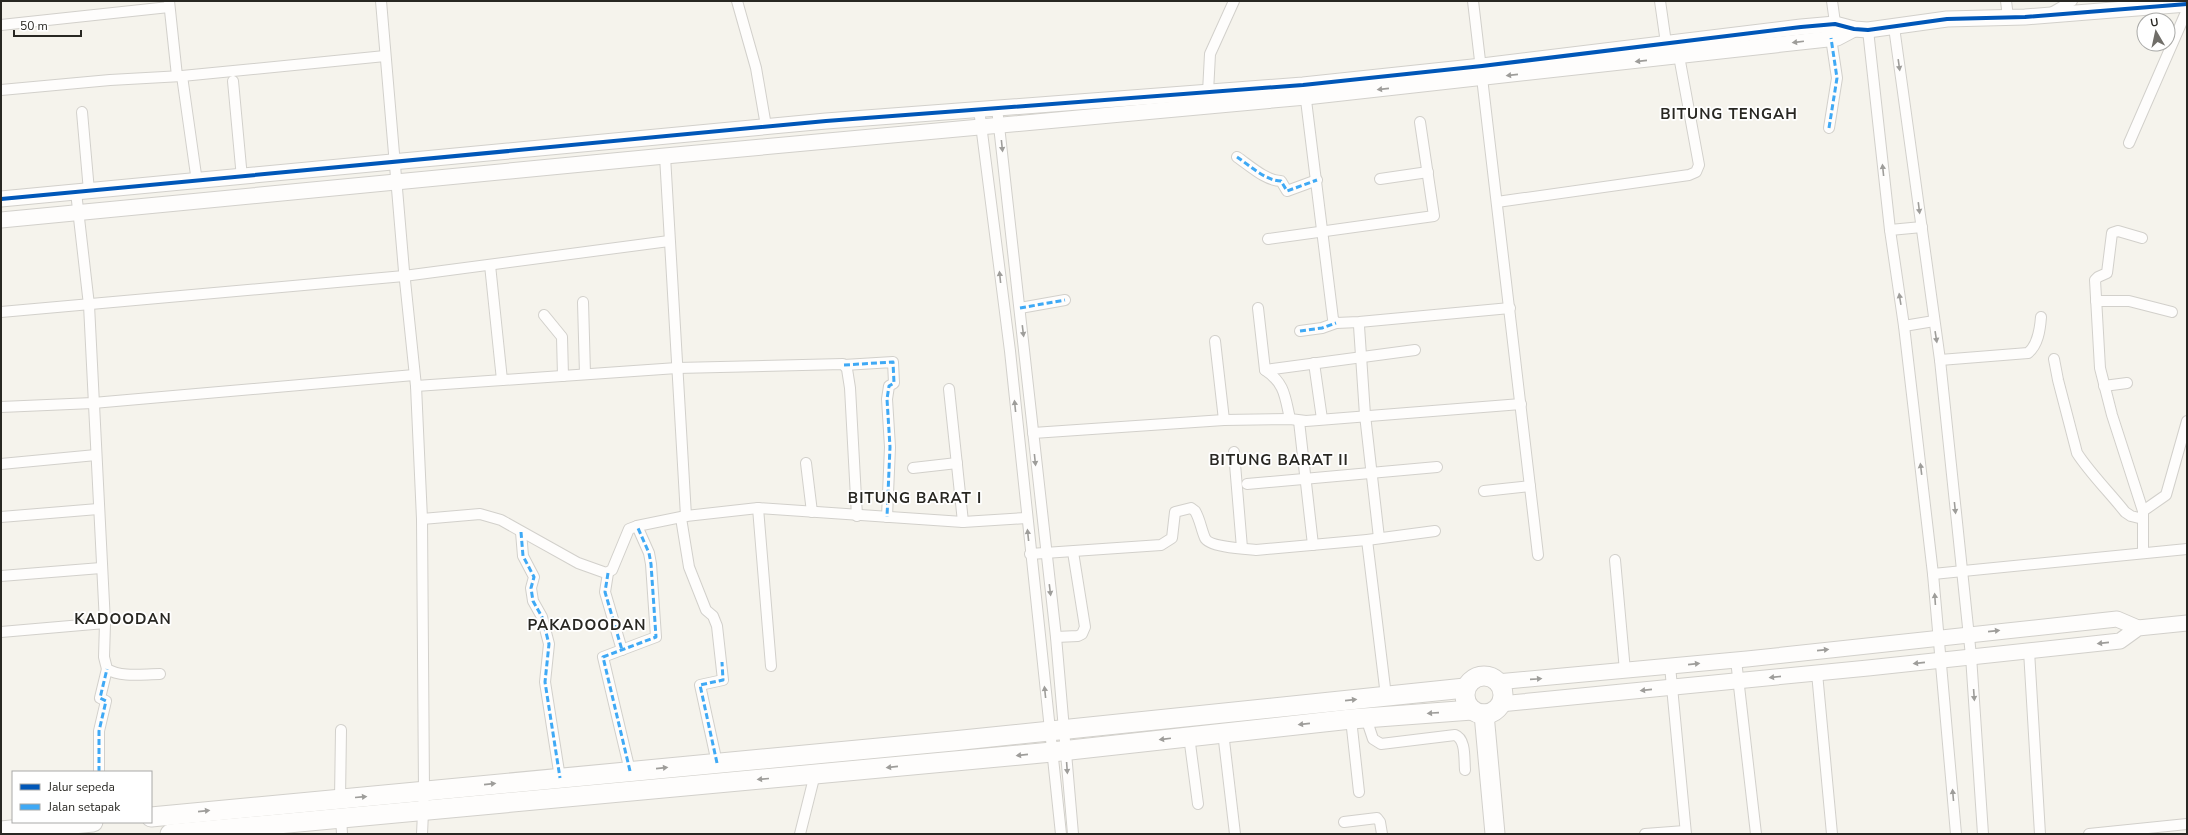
<svg xmlns="http://www.w3.org/2000/svg" width="2188" height="835" font-family="'Nunito Sans',sans-serif">
  <style>
    .lines { fill: none; stroke-linecap: round; stroke-linejoin: round }
    .street-casing { stroke: #d2d0cb; stroke-width: 12 }
    .secondary-casing { stroke: #d2d0cb; stroke-width: 17 }
    .highway-casing { stroke: #d2d0cb; stroke-width: 21 }
    .street { stroke: #fefdfc; stroke-width: 10 }
    .secondary { stroke: #fefdfc; stroke-width: 15 }
    .highway { stroke: #fefdfc; stroke-width: 19 }
    .quiet { stroke: #3fa9f5; stroke-width: 3; stroke-dasharray: 6 3; stroke-linecap: butt }
    .cycleway-casing { stroke: #fff; stroke-width: 6 }
    .cycleway { stroke: #0057b8; stroke-width: 4 }
    .oneway { fill: #9e9d9a }
    .labels { text-anchor: middle; dominant-baseline: central; stroke-width: 3.5; stroke-linejoin: round; paint-order: stroke }
    .district-label { font-size: 15px; font-weight: bold; letter-spacing: 1px; fill: #282722; stroke: #fff }
  </style>
  <rect width="100%" height="100%" fill="#f5f3ec"/>
  <g class="lines">
    <!-- street casing -->
    <g class="street-casing">
      <g id="street">
        <polyline points="169,1 177,76"/>
        <polyline points="381,1 404,271 416,386 422,519 424,791 422,834"/>
        <polyline points="737,1 756,68 766,126"/>
        <polyline points="1473,1 1538,555"/>
        <polyline points="1660,1 1667,50"/>
        <polyline points="1832,1 1836,30"/>
        <polyline points="2006,1 2008,17"/>
        <polyline points="2051,13 2072,1"/>
        <polyline points="1,25 169,7"/>
        <polyline points="1894,27 1940,360 1971,656 1983,834"/>
        <polyline points="1868,30 1890,230 1904,326 1933,574 1956,834"/>
        <polyline points="182,76 197,182"/>
        <polyline points="233,81 242,178"/>
        <polyline points="1,90 110,80 182,76 385,56"/>
        <polyline points="1208,92 1210,54 1234,1"/>
        <polyline points="1305,92 1333,319 1336,323 1359,322 1510,308"/>
        <polyline points="997,108 1056,637 1073,834"/>
        <polyline points="979,109 1010,351 1061,834"/>
        <polyline points="82,112 89,191"/>
        <polyline points="1829,128 1837,78 1831,38"/>
        <polyline points="2129,143 2187,10"/>
        <polyline points="665,156 686,516"/>
        <path d="M 1237,157 C 1249,165 1266,181 1281,181 L 1287,191 L 1317,180"/>
        <polyline points="1380,179 1428,172"/>
        <path d="M 76,192 L 89,305 L 105,623 L 104,657 L 107,669 C 122,678 143,674 160,674"/>
        <polyline points="1497,202 1689,175 1696,172 1699,165 1679,56"/>
        <polyline points="1890,230 1922,227"/>
        <polyline points="2142,238 2118,231 2112,233 2107,273 2098,277 2095,280 2100,368 2112,415 2143,511 2143,553"/>
        <polyline points="1268,239 1434,216 1420,122"/>
        <polyline points="490,265 502,380"/>
        <polyline points="2096,301 2129,301 2172,312"/>
        <polyline points="583,302 585,374"/>
        <polyline points="1020,308 1065,300"/>
        <path d="M 1258,308 L 1265,370 C 1285,383 1285,397 1290,419"/>
        <polyline points="1,312 404,276 669,241"/>
        <polyline points="544,315 562,337 563,376"/>
        <polyline points="1359,326 1365,415 1379,538"/>
        <polyline points="1904,326 1934,321"/>
        <polyline points="1300,331 1322,328 1336,323"/>
        <polyline points="1215,341 1224,420"/>
        <path d="M 2054,359 L 2058,380 L 2077,453 C 2089,472 2110,493 2125,512 L 2131,516 L 2143,519"/>
        <path d="M 1940,360 L 2028,353 C 2038,345 2040,330 2041,317"/>
        <polyline points="1314,363 1322,419"/>
        <polyline points="844,365 893,362 894,383 889,386 887,399 890,447 887,517"/>
        <polyline points="1265,370 1415,350"/>
        <polyline points="416,386 677,368 843,364 847,369 850,388 857,516"/>
        <polyline points="2104,386 2127,383"/>
        <polyline points="949,389 963,522"/>
        <polyline points="1,407 93,403 414,375"/>
        <polyline points="1299,421 1313,545"/>
        <polyline points="1033,433 1224,420 1290,419 1306,421 1521,404"/>
        <polyline points="1234,452 1242,548"/>
        <polyline points="806,463 812,512"/>
        <polyline points="1,464 96,455"/>
        <polyline points="913,468 957,463"/>
        <polyline points="1247,484 1437,467"/>
        <polyline points="1484,491 1530,486"/>
        <polyline points="758,508 771,666"/>
        <polyline points="2143,511 2166,495 2187,421"/>
        <polyline points="1,517 98,509"/>
        <polyline points="681,518 689,567 706,610 713,616 717,626 723,680 700,685 717,763"/>
        <polyline points="422,519 480,514 501,520 578,563 606,573 612,570 629,529 637,526 686,516 758,508 963,522 1026,518"/>
        <polyline points="521,532 523,556 534,577 531,588 533,601 542,617 549,644 545,682 560,778"/>
        <polyline points="1367,540 1386,696"/>
        <path d="M 1030,554 L 1161,545 L 1172,538 L 1175,512 L 1191,508 L 1195,511 C 1200,519 1201,529 1205,538 C 1209,547 1246,549 1256,550 L 1367,540 L 1435,531"/>
        <polyline points="1615,560 1625,671"/>
        <polyline points="608,573 605,592 622,650"/>
        <polyline points="1933,574 2187,549"/>
        <polyline points="1,576 101,568"/>
        <polyline points="1,632 105,623"/>
        <polyline points="1056,637 1078,636 1082,634 1085,627 1073,552"/>
        <polyline points="2029,651 2040,834"/>
        <polyline points="1736,660 1756,834"/>
        <polyline points="1670,666 1686,834"/>
        <polyline points="1817,673 1832,834"/>
        <path d="M 1366,718 L 1373,739 L 1381,744 L 1455,735 C 1466,739 1464,758 1465,770"/>
        <polyline points="1351,719 1359,792"/>
        <polyline points="1223,732 1235,834"/>
        <polyline points="1189,736 1198,804"/>
        <polyline points="630,771 603,657 656,637 651,564 649,553 637,526"/>
        <polyline points="99,772 99,731 106,701 100,698 107,669"/>
        <polyline points="340,799 341,730"/>
        <polyline points="341,817 342,834"/>
        <polyline points="1344,822 1377,818 1380,822 1382,834"/>
        <polyline points="800,834 815,774"/>
        <polyline points="1645,834 1685,831"/>
        <polyline points="2089,834 2187,824"/>
      </g>
    </g>
    <!-- secondary casing -->
    <g class="secondary-casing">
      <g id="secondary">
        <polyline points="1,199 826,121 1303,85 1482,66 1801,27 1835,24 1854,29 1868,30 1947,19 2025,17 2187,4"/>
        <polyline points="1,220 665,156 1306,97 1837,38 1854,29"/>
        <polyline points="1497,682 1747,659 2117,619 2138,628"/>
        <polyline points="1500,704 1868,668 2120,641 2138,628 2187,623"/>
      </g>
    </g>
    <!-- highway casing -->
    <g class="highway-casing">
      <g id="highway">
        <circle cx="1484" cy="695" r="19"/>
        <polyline points="1484,714 1495,834"/>
        <polyline points="151,817 953,741 1465,688"/>
        <polyline points="1,831 93,822"/>
        <polyline points="170,834 1052,752 1351,719 1472,710"/>
      </g>
    </g>
    <!-- street -->
    <use href="#street" class="street"/>
    <!-- secondary -->
    <use href="#secondary" class="secondary"/>
    <!-- highway -->
    <use href="#highway" class="highway"/>
    <!-- quiet -->
    <g class="quiet">
      <polyline points="1829,128 1837,78 1831,38"/>
      <path d="M 1237,157 C 1249,165 1266,181 1281,181 L 1287,191 L 1317,180"/>
      <polyline points="1020,308 1065,300"/>
      <polyline points="1300,331 1322,328 1336,323"/>
      <polyline points="844,365 893,362 894,383 889,386 887,399 890,447 887,517"/>
      <polyline points="521,532 523,556 534,577 531,588 533,601 542,617 549,644 545,682 560,778"/>
      <polyline points="608,573 605,592 622,650"/>
      <polyline points="717,763 700,685 723,680 722,662"/>
      <polyline points="630,771 603,657 656,637 651,564 649,553 637,526"/>
      <polyline points="99,772 99,731 106,701 100,698 107,669"/>
    </g>
    <!-- cycleway casing -->
    <g class="cycleway-casing">
      <polyline id="cycleway" points="1,199 826,121 1303,85 1482,66 1801,27 1835,24 1854,29 1868,30 1947,19 2025,17 2187,4"/>
    </g>
    <!-- cycleway -->
    <use href="#cycleway" class="cycleway"/>
  </g>
  <!-- one-way arrows -->
  <defs><path id="oneway-solid" d="M-6-.8H1V-3.2L6.5 0L1 3.2V.8H-6Z"/></defs>
  <g class="oneway">
    <use href="#oneway-solid" transform="translate(1798 42) rotate(173)"/>
    <use href="#oneway-solid" transform="translate(1641 61) rotate(174)"/>
    <use href="#oneway-solid" transform="translate(1899 65) rotate(82)"/>
    <use href="#oneway-solid" transform="translate(1512 75) rotate(174)"/>
    <use href="#oneway-solid" transform="translate(1383 89) rotate(174)"/>
    <use href="#oneway-solid" transform="translate(1002 146) rotate(84)"/>
    <use href="#oneway-solid" transform="translate(1883 170) rotate(-96)"/>
    <use href="#oneway-solid" transform="translate(1919 208) rotate(83)"/>
    <use href="#oneway-solid" transform="translate(1000 277) rotate(-96)"/>
    <use href="#oneway-solid" transform="translate(1900 299) rotate(-99)"/>
    <use href="#oneway-solid" transform="translate(1023 331) rotate(83)"/>
    <use href="#oneway-solid" transform="translate(1936 337) rotate(81)"/>
    <use href="#oneway-solid" transform="translate(1015 406) rotate(-96)"/>
    <use href="#oneway-solid" transform="translate(1035 460) rotate(84)"/>
    <use href="#oneway-solid" transform="translate(1921 469) rotate(-97)"/>
    <use href="#oneway-solid" transform="translate(1955 508) rotate(84)"/>
    <use href="#oneway-solid" transform="translate(1028 535) rotate(-96)"/>
    <use href="#oneway-solid" transform="translate(1050 590) rotate(83)"/>
    <use href="#oneway-solid" transform="translate(1935 599) rotate(-94)"/>
    <use href="#oneway-solid" transform="translate(1994 631) rotate(-6)"/>
    <use href="#oneway-solid" transform="translate(2103 643) rotate(174)"/>
    <use href="#oneway-solid" transform="translate(1823 650) rotate(-6)"/>
    <use href="#oneway-solid" transform="translate(1919 663) rotate(174)"/>
    <use href="#oneway-solid" transform="translate(1694 664) rotate(-6)"/>
    <use href="#oneway-solid" transform="translate(1775 677) rotate(174)"/>
    <use href="#oneway-solid" transform="translate(1536 679) rotate(-4)"/>
    <use href="#oneway-solid" transform="translate(1646 690) rotate(174)"/>
    <use href="#oneway-solid" transform="translate(1045 692) rotate(-96)"/>
    <use href="#oneway-solid" transform="translate(1974 695) rotate(86)"/>
    <use href="#oneway-solid" transform="translate(1351 700) rotate(-6)"/>
    <use href="#oneway-solid" transform="translate(1433 713) rotate(176)"/>
    <use href="#oneway-solid" transform="translate(1304 724) rotate(174)"/>
    <use href="#oneway-solid" transform="translate(1165 739) rotate(173)"/>
    <use href="#oneway-solid" transform="translate(1022 755) rotate(174)"/>
    <use href="#oneway-solid" transform="translate(892 767) rotate(174)"/>
    <use href="#oneway-solid" transform="translate(662 768) rotate(-6)"/>
    <use href="#oneway-solid" transform="translate(1067 768) rotate(86)"/>
    <use href="#oneway-solid" transform="translate(763 779) rotate(175)"/>
    <use href="#oneway-solid" transform="translate(490 784) rotate(-6)"/>
    <use href="#oneway-solid" transform="translate(1953 795) rotate(-95)"/>
    <use href="#oneway-solid" transform="translate(361 797) rotate(-5)"/>
    <use href="#oneway-solid" transform="translate(204 811) rotate(-6)"/>
  </g>
  <g class="labels">
    <!-- district labels -->
    <g class="district-label">
      <text x="1729" y="114">BITUNG TENGAH</text>
      <text x="1279" y="460">BITUNG BARAT II</text>
      <text x="915" y="498">BITUNG BARAT I</text>
      <text x="123" y="619">KADOODAN</text>
      <text x="587" y="625">PAKADOODAN</text>
    </g>
  </g>
  <!-- border -->
  <rect width="2188" height="835" fill="none" stroke="#282722" stroke-width="4"/>
  <!-- legend -->
  <rect x="12" y="771" width="140" height="52" fill="#ffffff" stroke="#a9a9a7"/>
  <rect x="20" y="784" width="20" height="6" fill="#0057b8" stroke="#a9a9a7"/>
  <text x="48" y="791" font-size="12" fill="#282722">Jalur sepeda</text>
  <rect x="20" y="804" width="20" height="6" fill="#3fa9f5" stroke="#a9a9a7"/>
  <text x="48" y="811" font-size="12" fill="#282722">Jalan setapak</text>
  <!-- north arrow -->
  <g transform="translate(2156 32) rotate(351)"><circle r="19" fill="#ffffff" stroke="#a9a9a7"/>
  <path d="M0-3L7 15L0 10L-7 15Z" fill="#706e69"/>
  <text y="-6" font-size="11" font-weight="bold" text-anchor="middle" fill="#282722">U</text>
  </g>
  <!-- scale -->
  <path d="M14 30v6h67v-6" fill="none" stroke="#282722" stroke-width="2"/>
  <text x="20" y="30" font-size="12" fill="#282722" stroke="#ffffff" stroke-width="3" paint-order="stroke">50 m</text>
</svg>
